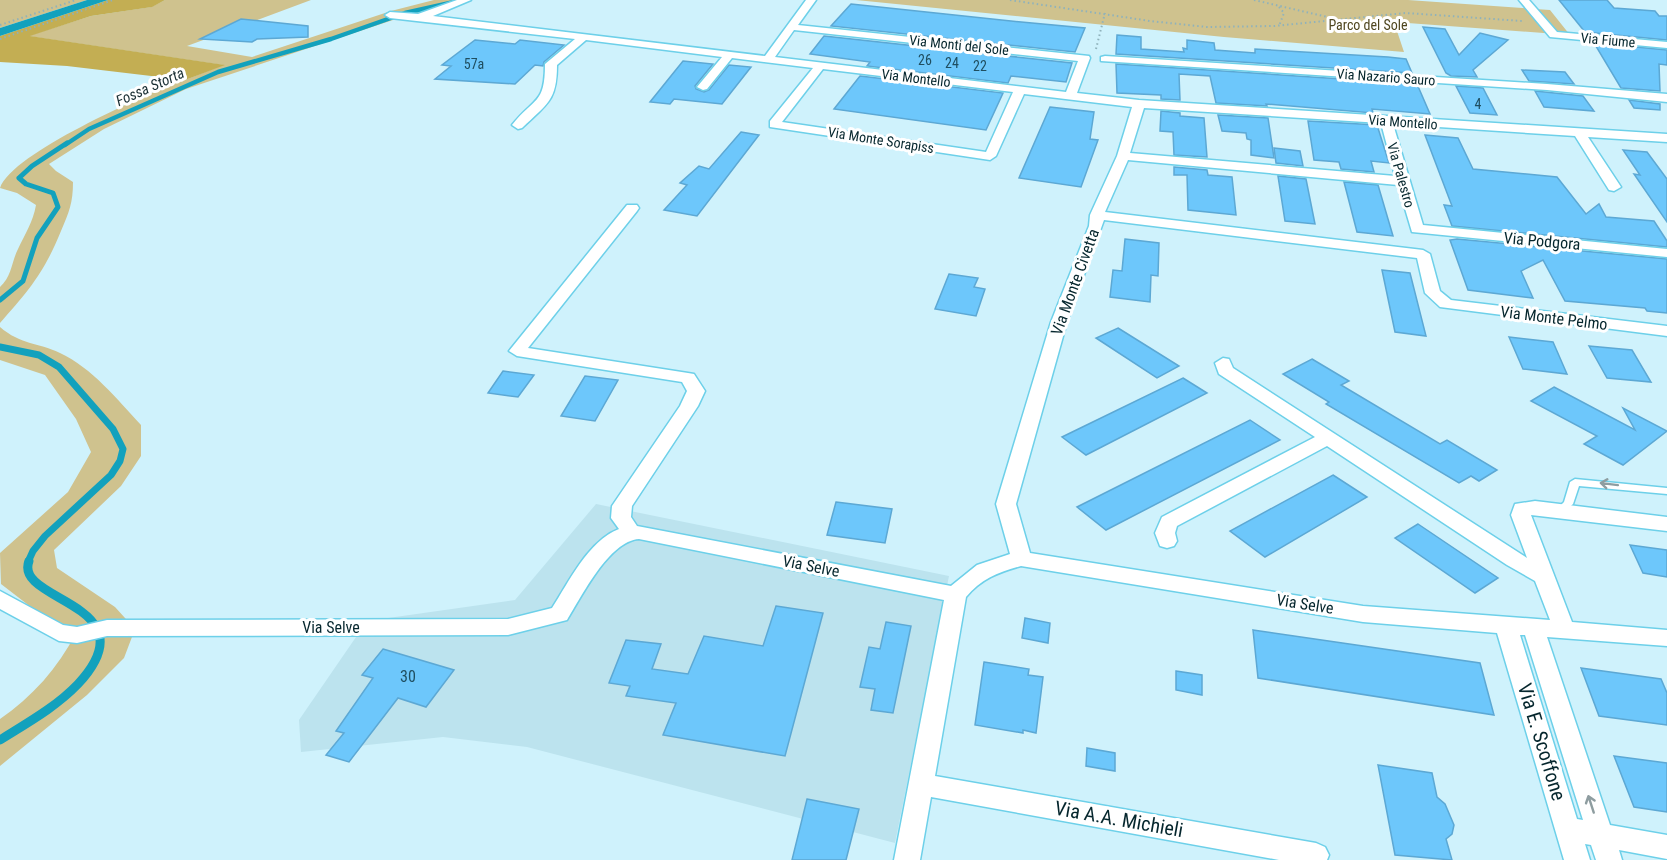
<svg xmlns="http://www.w3.org/2000/svg" width="1667" height="860" font-family="'Roboto Condensed',sans-serif">
  <style>
    .built { fill: #bce3ee }
    .green { fill: #cfc28e }
    .forest { fill: #c3ae53 }
    .water { fill: #12a1bd }
    .lines { fill: none; stroke-linecap: round; stroke-linejoin: round }
    .stream-far3 { stroke: #12a1bd; stroke-width: 4.5 }
    .stream-far2 { stroke: #12a1bd; stroke-width: 5 }
    .stream-far1 { stroke: #12a1bd; stroke-width: 7 }
    .stream { stroke: #12a1bd; stroke-width: 9 }
    .building { fill: #6dc7fb; stroke: #5ca8d4; stroke-width: 1.5 }
    .lane-casing { stroke: #6dd0e9; stroke-width: 3 }
    .street-casing { stroke: #6dd0e9; stroke-width: 3 }
    .path { stroke: #8fb2bb; stroke-width: 2; stroke-dasharray: 1.5 3; stroke-linecap: butt }
    .lane { fill: #fff; fill-rule: evenodd }
    .street { fill: #fff; fill-rule: evenodd }
    .oneway { stroke: #8e9da0 }
    .labels { text-anchor: middle; dominant-baseline: central; stroke-width: 6; stroke-linejoin: round; paint-order: stroke }
    .far-park-label { font-size: 14px; fill: #4f4620; stroke: #fff }
    .far-street-label { font-size: 14px; fill: #05262d; stroke: #fff }
    .number-label { font-size: 14px; fill: #1f4e60 }
    .far-water-label { font-size: 15px; font-style: italic; fill: #192e33; stroke: #fff }
    .street-label { font-size: 16px; fill: #05262d; stroke: #fff }
    .near-number-label { font-size: 16px; fill: #1f4e60 }
    .near-street-label { font-size: 20px; fill: #05262d; stroke: #fff }
  </style>
  <rect width="100%" height="100%" fill="#cff2fc"/>
  <!-- built -->
  <polygon class="built" points="596,504 949,576 895,843 527,747 443,737 301,752 299,720 367,621 515,600"/>
  <!-- green -->
  <g class="green">
    <polygon points="0,0 87,0 0,28"/>
    <path d="M 165,0 L 311,0 L 187,46 L 252,57 L 391,11 L 434,0 L 468,0 L 426,12 L 405,16 L 186,89 L 104,129 L 49,164 L 56,171 L 73,182 C 73,203 69,212 61,231 C 44,273 29,290 0,323 L 0,287 C 12,276 11,263 18,249 C 25,234 33,222 36,205 L 17,193 L 0,188 C 13,152 143,97 180,80 L 185,80 L 223,65 L 28,36 L 91,16 L 151,7 Z"/>
    <polygon points="856,0 1408,0 1550,10 1570,35 1394,22 1404,52 1224,37"/>
    <path d="M 0,327 C 21,345 37,342 60,353 C 92,368 117,399 141,425 L 141,456 L 121,486 L 54,550 L 57,568 L 115,607 L 135,629 L 124,658 L 87,695 L 0,766 L 0,719 C 32,697 58,668 76,633 L 40,614 L 1,584 L 0,553 L 68,492 L 91,452 L 76,419 L 45,375 L 0,360 Z"/>
  </g>
  <!-- forest -->
  <polygon class="forest" points="108,0 165,0 152,7 91,16 30,36 225,65 185,80 67,66 0,62 0,36"/>
  <!-- water -->
  <polygon class="water" points="87,0 108,0 0,36 0,28"/>
  <g class="lines">
    <!-- stream-far3 -->
    <polyline class="stream-far3" points="65,145 89,129 218,72 331,39 405,13 463,0"/>
    <!-- stream-far2 -->
    <polyline class="stream-far2" points="0,300 23,281 37,238 58,207 53,193 26,184 19,178 32,166 67,143"/>
    <!-- stream-far1 -->
    <polyline class="stream-far1" points="0,347 39,355 59,367 113,429 123,449 120,461 111,475 45,536 33,551 28,562"/>
    <!-- stream -->
    <path class="stream" d="M 0,740 C 27,723 56,707 78,684 C 153,603 13,602 29,561"/>
  </g>
  <!-- building -->
  <g class="building">
    <polygon points="1559,0 1607,0 1614,8 1655,11 1659,16 1667,16 1667,40 1585,32"/>
    <polygon points="851,4 1011,21 1085,28 1075,52 831,26"/>
    <polygon points="241,19 308,26 308,37 257,39 252,42 200,39"/>
    <polygon points="1423,27 1445,29 1459,55 1480,33 1508,40 1473,70 1477,77 1451,76 1446,73"/>
    <polygon points="1117,35 1141,37 1141,49 1184,52 1183,48 1187,49 1187,40 1214,43 1215,50 1255,53 1255,49 1388,57 1406,59 1412,73 1116,54"/>
    <polygon points="824,36 1072,63 1066,82 1011,76 1008,83 867,66 870,62 810,54"/>
    <polygon points="475,40 515,44 520,40 564,45 544,62 543,66 535,65 515,84 435,79 451,66 442,65"/>
    <polygon points="1594,43 1667,50 1667,65 1659,64 1660,91 1621,88"/>
    <polygon points="683,61 713,64 695,86 696,89 704,92 709,90 729,65 751,67 722,104 674,99 670,104 650,102"/>
    <polygon points="1116,64 1417,84 1430,114 1372,109 1373,113 1266,104 1267,106 1216,103 1210,76 1179,74 1180,100 1161,99 1161,95 1117,93"/>
    <polygon points="1522,70 1565,72 1574,84 1529,81"/>
    <polygon points="860,76 1003,93 986,130 834,109"/>
    <polygon points="1456,86 1483,88 1497,115 1470,113"/>
    <polygon points="1535,91 1583,96 1594,111 1544,107"/>
    <polygon points="1629,100 1660,104 1660,110 1634,108"/>
    <polygon points="1050,107 1094,112 1090,139 1098,140 1081,187 1019,178"/>
    <polygon points="1161,111 1180,113 1180,116 1204,118 1207,157 1174,155 1173,132 1160,131"/>
    <polygon points="1218,115 1268,118 1274,158 1251,155 1251,140 1247,139 1246,133 1222,131"/>
    <polygon points="1308,121 1377,125 1389,163 1371,161 1374,172 1341,169 1339,162 1314,160"/>
    <polygon points="741,132 759,135 697,216 664,210 687,185 680,183 699,166 709,169"/>
    <polygon points="1425,135 1458,138 1473,169 1557,177 1586,214 1599,204 1606,217 1654,221 1667,241 1667,247 1452,226 1444,205 1452,206"/>
    <polygon points="1274,148 1300,151 1303,166 1276,163"/>
    <polygon points="1623,150 1647,152 1667,179 1667,222 1634,174 1640,175"/>
    <polygon points="1174,167 1207,170 1208,175 1232,177 1236,215 1188,210 1187,175 1174,175"/>
    <polygon points="1278,176 1306,179 1315,224 1285,221"/>
    <polygon points="1344,182 1378,185 1393,236 1357,232"/>
    <polygon points="1125,239 1159,243 1158,276 1151,275 1150,302 1110,297 1113,270 1122,271"/>
    <polygon points="1457,239 1667,259 1667,313 1647,311 1645,308 1565,301 1543,260 1521,271 1533,298 1468,290 1450,240"/>
    <polygon points="1382,270 1410,273 1426,336 1395,332"/>
    <polygon points="949,274 978,278 974,287 985,289 976,316 935,309"/>
    <polygon points="1118,328 1179,366 1157,378 1096,338"/>
    <polygon points="1509,337 1553,342 1567,374 1523,369"/>
    <polygon points="1589,346 1632,350 1651,382 1607,378"/>
    <polygon points="1312,359 1349,381 1341,385 1440,444 1447,440 1497,470 1479,481 1471,476 1459,483 1326,404 1329,402 1283,374"/>
    <polygon points="503,371 534,375 518,397 488,393"/>
    <polygon points="585,376 618,380 595,421 561,416"/>
    <polygon points="1183,378 1207,393 1086,455 1062,437"/>
    <polygon points="1554,387 1635,430 1623,408 1667,431 1623,465 1584,444 1597,436 1531,401"/>
    <polygon points="1250,420 1280,440 1106,530 1077,507"/>
    <polygon points="1333,475 1367,497 1265,557 1230,531"/>
    <polygon points="836,502 892,509 885,543 827,535"/>
    <polygon points="1418,524 1498,578 1475,593 1395,538"/>
    <polygon points="1630,545 1667,550 1667,577 1643,573"/>
    <polygon points="776,606 823,613 785,756 663,735 676,703 626,696 630,686 609,683 626,640 661,644 652,669 688,674 704,636 763,646"/>
    <polygon points="1025,618 1050,623 1048,643 1022,638"/>
    <polygon points="886,622 911,626 893,713 871,710 875,689 860,687 869,647 880,649"/>
    <polygon points="1253,630 1480,663 1494,715 1258,678"/>
    <polygon points="383,649 454,670 426,707 398,698 349,762 326,755 344,733 336,731 373,678 362,675"/>
    <polygon points="984,662 1029,669 1028,675 1043,677 1036,733 1023,730 1023,733 975,725"/>
    <polygon points="1581,668 1661,679 1667,693 1667,725 1599,716"/>
    <polygon points="1176,671 1202,675 1202,695 1176,690"/>
    <polygon points="1087,748 1115,753 1115,771 1086,766"/>
    <polygon points="1614,756 1667,763 1667,812 1634,807"/>
    <polygon points="1378,765 1432,773 1437,797 1445,804 1454,825 1452,834 1446,839 1452,860 1395,855"/>
    <polygon points="807,799 859,809 846,860 792,860"/>
  </g>
  <g class="lines">
    <!-- lane casing -->
    <g class="lane-casing">
      <polygon id="lane" points="1575,479 1667,488 1667,494 1579,486 1573,504 1563,513 1557,513 1555,511 1564,502 1570,482"/>
    </g>
    <!-- street casing -->
    <g class="street-casing">
      <g id="street">
        <path d="M 457,0 L 471,0 L 433,16 L 765,56 L 806,0 L 816,0 L 798,25 L 1089,56 L 1090,58 L 1077,93 L 1139,100 L 1667,134 L 1667,142 L 1588,137 L 1621,187 L 1614,191 L 1609,190 L 1575,136 L 1393,124 L 1423,225 L 1667,249 L 1667,257 L 1412,232 L 1398,185 L 1128,160 L 1105,212 L 1423,250 L 1430,254 L 1440,291 L 1451,300 L 1667,326 L 1667,336 L 1440,307 L 1425,293 L 1417,258 L 1104,220 L 1067,322 L 1016,504 L 1030,553 L 1363,606 L 1550,620 L 1535,581 L 1507,565 L 1327,446 L 1177,526 L 1175,533 L 1177,541 L 1174,546 L 1167,548 L 1160,546 L 1155,533 L 1162,517 L 1315,437 L 1219,374 L 1215,363 L 1223,358 L 1229,359 L 1233,368 L 1527,558 L 1511,515 L 1515,504 L 1535,501 L 1667,517 L 1667,531 L 1531,515 L 1572,622 L 1667,630 L 1667,646 L 1547,637 L 1610,825 L 1667,835 L 1667,859 L 1619,850 L 1622,860 L 1596,860 L 1591,845 L 1585,844 L 1590,860 L 1564,860 L 1497,633 L 1363,622 L 1021,566 C 999,572 981,579 966,597 L 935,776 L 1316,843 L 1325,847 L 1329,855 L 1327,860 L 1279,860 L 931,797 L 920,860 L 894,860 L 944,600 L 639,539 C 609,541 582,596 567,620 L 508,635 L 107,636 L 77,643 L 59,641 L 0,609 L 0,591 L 63,625 L 77,627 L 107,620 L 508,619 L 552,608 C 569,582 588,541 619,529 L 611,518 L 612,506 L 680,406 L 687,391 L 682,382 L 517,356 L 509,351 L 627,205 L 637,205 L 639,208 L 637,211 L 528,348 L 688,373 L 694,374 L 705,391 L 698,406 L 632,506 L 631,517 L 637,526 L 951,586 L 977,565 L 1010,554 L 996,504 L 1051,322 L 1089,226 L 1090,215 L 1117,156 L 1132,107 L 1024,94 L 996,156 L 990,160 L 770,127 L 770,121 L 813,68 L 732,58 L 707,89 L 703,90 L 697,87 L 722,57 L 586,40 L 557,65 C 557,101 547,104 522,128 L 518,129 L 512,125 C 534,97 545,105 545,64 L 575,39 L 390,18 L 385,15 L 390,12 L 418,14 ZM 794,30 L 1078,61 L 1066,92 L 775,57 ZM 823,69 L 1013,92 L 986,152 L 782,122 ZM 1144,108 L 1381,123 L 1395,176 L 1130,153 ZM 1520,635 L 1525,635 L 1583,820 L 1577,819 Z"/>
        <polygon points="1519,0 1529,0 1557,32 1667,42 1667,48 1550,37"/>
        <polygon points="1105,56 1547,84 1667,94 1667,102 1547,90 1101,61 1101,57"/>
      </g>
    </g>
    <!-- path -->
    <g class="path">
      <polyline points="1010,0 1150,21 1207,27 1274,26 1406,13 1522,21"/>
      <polyline points="1254,0 1336,19"/>
      <polyline points="1279,7 1284,13 1279,26"/>
      <polyline points="0,25 76,0"/>
      <polyline points="0,39 113,0"/>
      <polyline points="1096,49 1105,13"/>
    </g>
    <!-- lane -->
    <use href="#lane" class="lane"/>
    <!-- street -->
    <use href="#street" class="street"/>
  </g>
  <!-- one-way arrows -->
  <defs><path id="oneway-shaft" d="M-6 0H5M1.5-3L5.5 0L1.5 3" fill="none" stroke-width="1.6" stroke-linecap="round" stroke-linejoin="round" transform="scale(1.5)"/></defs>
  <g class="oneway">
    <use href="#oneway-shaft" transform="translate(1609 484) rotate(-173)"/>
    <use href="#oneway-shaft" transform="translate(1591 804) rotate(-108)"/>
  </g>
  <g class="labels">
    <!-- far-park labels -->
    <g class="far-park-label">
      <text x="1368" y="25">Parco del Sole</text>
    </g>
    <!-- far-street labels -->
    <g class="far-street-label">
      <text transform="translate(1608 40) rotate(5)">Via Fiume</text>
      <text transform="translate(959 45) rotate(6)">Via Monti del Sole</text>
      <text transform="translate(1386 77) rotate(4)">Via Nazario Sauro</text>
      <text transform="translate(916 78) rotate(7)">Via Montello</text>
      <text transform="translate(1403 122) rotate(4)">Via Montello</text>
      <text transform="translate(881 140) rotate(9)">Via Monte Sorapiss</text>
      <text transform="translate(1401 175) rotate(74)">Via Palestro</text>
    </g>
    <!-- number labels -->
    <g class="number-label">
      <text x="925" y="60">26</text>
      <text x="952" y="63">24</text>
      <text x="474" y="64">57a</text>
      <text x="980" y="66">22</text>
      <text x="1478" y="104">4</text>
    </g>
    <!-- far-water labels -->
    <g class="far-water-label">
      <text transform="translate(150 87) rotate(-24)">Fossa Storta</text>
    </g>
    <!-- street labels -->
    <g class="street-label">
      <text transform="translate(1542 241) rotate(5)">Via Podgora</text>
      <text transform="translate(1075 282) rotate(-70)">Via Monte Civetta</text>
      <text transform="translate(1554 318) rotate(7)">Via Monte Pelmo</text>
      <text transform="translate(811 566) rotate(11)">Via Selve</text>
      <text transform="translate(1305 604) rotate(9)">Via Selve</text>
      <text x="331" y="627">Via Selve</text>
    </g>
    <!-- near-number labels -->
    <g class="near-number-label">
      <text x="408" y="676">30</text>
    </g>
    <!-- near-street labels -->
    <g class="near-street-label">
      <text transform="translate(1542 742) rotate(73)">Via E. Scoffone</text>
      <text transform="translate(1119 819) rotate(10)">Via A.A. Michieli</text>
    </g>
  </g>
</svg>
